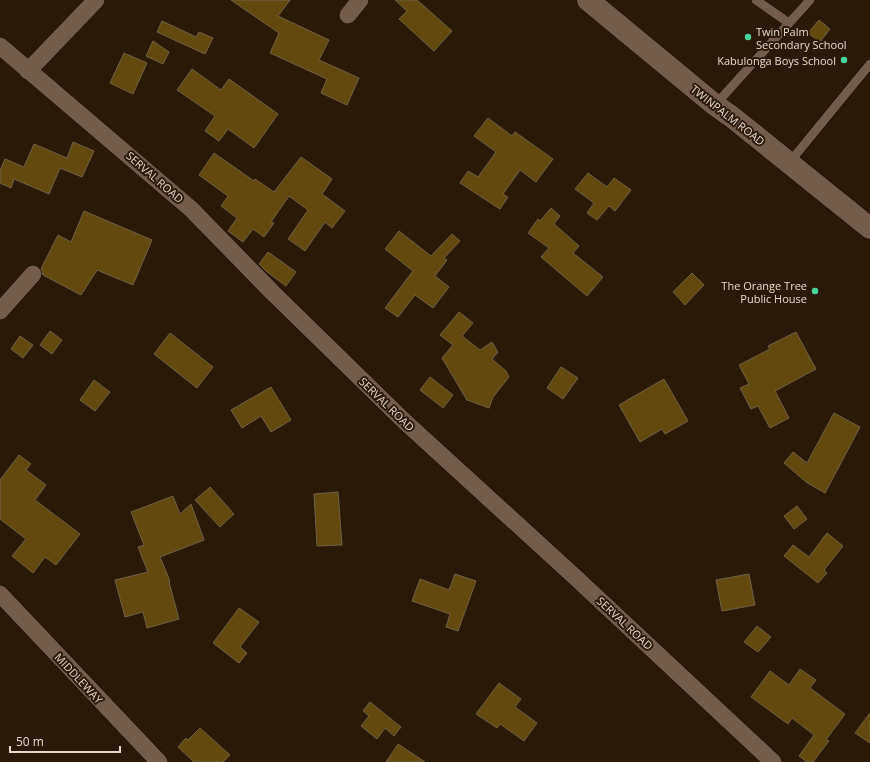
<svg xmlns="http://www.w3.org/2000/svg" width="870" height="762" font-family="'Open Sans',sans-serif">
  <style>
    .building { fill: #63490d; stroke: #6f6249 }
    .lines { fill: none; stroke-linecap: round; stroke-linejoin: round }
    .lane-casing { stroke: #130400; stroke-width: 10 }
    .street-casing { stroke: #130400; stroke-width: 18 }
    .secondary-casing { stroke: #130400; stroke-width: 23 }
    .lane { stroke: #735d4a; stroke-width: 9 }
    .street { stroke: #735d4a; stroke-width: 17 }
    .secondary { stroke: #735d4a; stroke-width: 22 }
    .poi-dot { fill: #47d49e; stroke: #2b1908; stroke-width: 1.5 }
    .labels { text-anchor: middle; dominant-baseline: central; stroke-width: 4; stroke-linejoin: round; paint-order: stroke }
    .poi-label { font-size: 11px; fill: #e6d9cf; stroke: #2b1908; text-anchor: end }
    .street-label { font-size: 11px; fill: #e6d9cf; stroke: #2b1908 }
  </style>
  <rect width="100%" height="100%" fill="#2b1908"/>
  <!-- building -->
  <g class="building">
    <polygon points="231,0 290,0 278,16 329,40 319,60 359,78 347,105 321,93 327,79 270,53 279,33"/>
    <polygon points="395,0 417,0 452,31 434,51 399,19 407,11"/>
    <polygon points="819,20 830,29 820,42 808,33"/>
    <polygon points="162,21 196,37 199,32 213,38 205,54 157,32"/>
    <polygon points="153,41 169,52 163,64 146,56"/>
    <polygon points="124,53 147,63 133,94 110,83"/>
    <polygon points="192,69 221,90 229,79 278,114 254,148 228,129 219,141 205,131 215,116 177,90"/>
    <polygon points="488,118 512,136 515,132 553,159 536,182 520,170 503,194 508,197 500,209 460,183 468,171 478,177 496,152 474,136"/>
    <polygon points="73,142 94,151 82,177 60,168 49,194 14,179 11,188 0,183 0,171 5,159 24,167 34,144 67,158"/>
    <polygon points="214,153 254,181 255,179 274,192 301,157 332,179 322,194 345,211 332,228 325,222 305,251 288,239 308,210 289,196 271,222 274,223 264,237 253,229 243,242 228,231 237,218 221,206 228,196 199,175"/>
    <polygon points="588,173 607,187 614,178 631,190 615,211 609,206 597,220 587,213 594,203 575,189"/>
    <polygon points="551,208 560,216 554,224 579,246 573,253 603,277 587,296 541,257 549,248 528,233 538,219 540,221"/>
    <polygon points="84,211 152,240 133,285 97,270 81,295 43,275 41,269 58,235 71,242"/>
    <polygon points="399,231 431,256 452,234 460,241 444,258 447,260 435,276 449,287 433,308 415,295 398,317 385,308 413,271 385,249"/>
    <polygon points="268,252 296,272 286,286 267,272 259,264"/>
    <polygon points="692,273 704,285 685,305 673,292"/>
    <polygon points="459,312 473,323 462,336 480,350 492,342 498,352 492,359 506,371 509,377 493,397 489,408 467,400 442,358 453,345 440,335"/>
    <polygon points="50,331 62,340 52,354 40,345"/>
    <polygon points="796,332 816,369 775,391 789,418 770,428 758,406 751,409 740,388 749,384 739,365 770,349 768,346"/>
    <polygon points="170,333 213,367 197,388 154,354"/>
    <polygon points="20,336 33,345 23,358 11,349"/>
    <polygon points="561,367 578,378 563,399 547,388"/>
    <polygon points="430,377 453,395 443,408 420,390"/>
    <polygon points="664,379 688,421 665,434 662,429 640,442 619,405"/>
    <polygon points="94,380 110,392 95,411 80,400"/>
    <polygon points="271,387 291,420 271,432 261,416 242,428 231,410"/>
    <polygon points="834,413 860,427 825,493 806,482 784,463 793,452 807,463"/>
    <polygon points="19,455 31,464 26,470 46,485 35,500 80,534 56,565 45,557 33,573 12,556 26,539 0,519 0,480"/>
    <polygon points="210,487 234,514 220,527 195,500"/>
    <polygon points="338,492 342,545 317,546 314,494"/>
    <polygon points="173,496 180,514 191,504 204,540 160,557 170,581 169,582 179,619 147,628 143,612 125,617 115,580 148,572 138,547 144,545 131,512"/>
    <polygon points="797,506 807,519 794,529 784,516"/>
    <polygon points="827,533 843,546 824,570 827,573 818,583 784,556 793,545 809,557"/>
    <polygon points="455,574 476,581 458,631 446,627 450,614 412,601 420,579 449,590"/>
    <polygon points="749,574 755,605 722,611 716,580"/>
    <polygon points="239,608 259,622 240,647 247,653 239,663 213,643"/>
    <polygon points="757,626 771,637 758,652 744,642"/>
    <polygon points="800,669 816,680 810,688 845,714 826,740 829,741 813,762 807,762 799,756 814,735 792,718 788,724 751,697 770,671 789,685"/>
    <polygon points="499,683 521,699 515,707 537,723 524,741 500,724 497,728 476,714"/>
    <polygon points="370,702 401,727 394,736 385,728 377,739 361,726 369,716 363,711"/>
    <polygon points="870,713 870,743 855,733"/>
    <polygon points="200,728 230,755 223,762 194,762 178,747 186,738 188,740"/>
    <polygon points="398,744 425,762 386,762"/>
  </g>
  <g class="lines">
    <!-- lane casing -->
    <g class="lane-casing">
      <g id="lane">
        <polyline points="756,0 789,23"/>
        <polyline points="715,105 810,0"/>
        <polyline points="789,163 870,64"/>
      </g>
    </g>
    <!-- street casing -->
    <g class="street-casing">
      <g id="street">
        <polyline points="348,15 360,0"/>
        <polyline points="0,46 191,209 272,292 403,420 575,577 773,762"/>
        <polyline points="28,71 96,0"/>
        <polyline points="0,311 33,274"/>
        <polyline points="0,594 159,762"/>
      </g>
    </g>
    <!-- secondary casing -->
    <g class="secondary-casing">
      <polyline id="secondary" points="588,0 715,105 732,117 870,228"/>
    </g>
    <!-- lane -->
    <use href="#lane" class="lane"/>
    <!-- street -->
    <use href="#street" class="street"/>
    <!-- secondary -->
    <use href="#secondary" class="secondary"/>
  </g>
  <!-- markers -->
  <g class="poi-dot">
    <circle cx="748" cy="37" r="4"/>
    <circle cx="844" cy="60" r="4"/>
    <circle cx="815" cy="291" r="4"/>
  </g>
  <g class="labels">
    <!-- poi labels -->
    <g class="poi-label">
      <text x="756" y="31" text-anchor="start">Twin Palm<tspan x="756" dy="13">Secondary School</tspan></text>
      <text x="836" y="60">Kabulonga Boys School</text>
      <text x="807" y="285">The Orange Tree<tspan x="807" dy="13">Public House</tspan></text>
    </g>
    <!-- street labels -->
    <g class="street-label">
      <text transform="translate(728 115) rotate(38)">TWINPALM ROAD</text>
      <text transform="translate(155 177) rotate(41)">SERVAL ROAD</text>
      <text transform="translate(387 404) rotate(44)">SERVAL ROAD</text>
      <text transform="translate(625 623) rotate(43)">SERVAL ROAD</text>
      <text transform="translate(79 678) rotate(47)">MIDDLEWAY</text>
    </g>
  </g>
  <!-- scale -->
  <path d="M10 746v6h110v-6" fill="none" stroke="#e6d9cf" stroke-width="2"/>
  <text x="16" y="746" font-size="12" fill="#e6d9cf" stroke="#2b1908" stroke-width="3" paint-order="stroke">50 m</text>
</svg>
